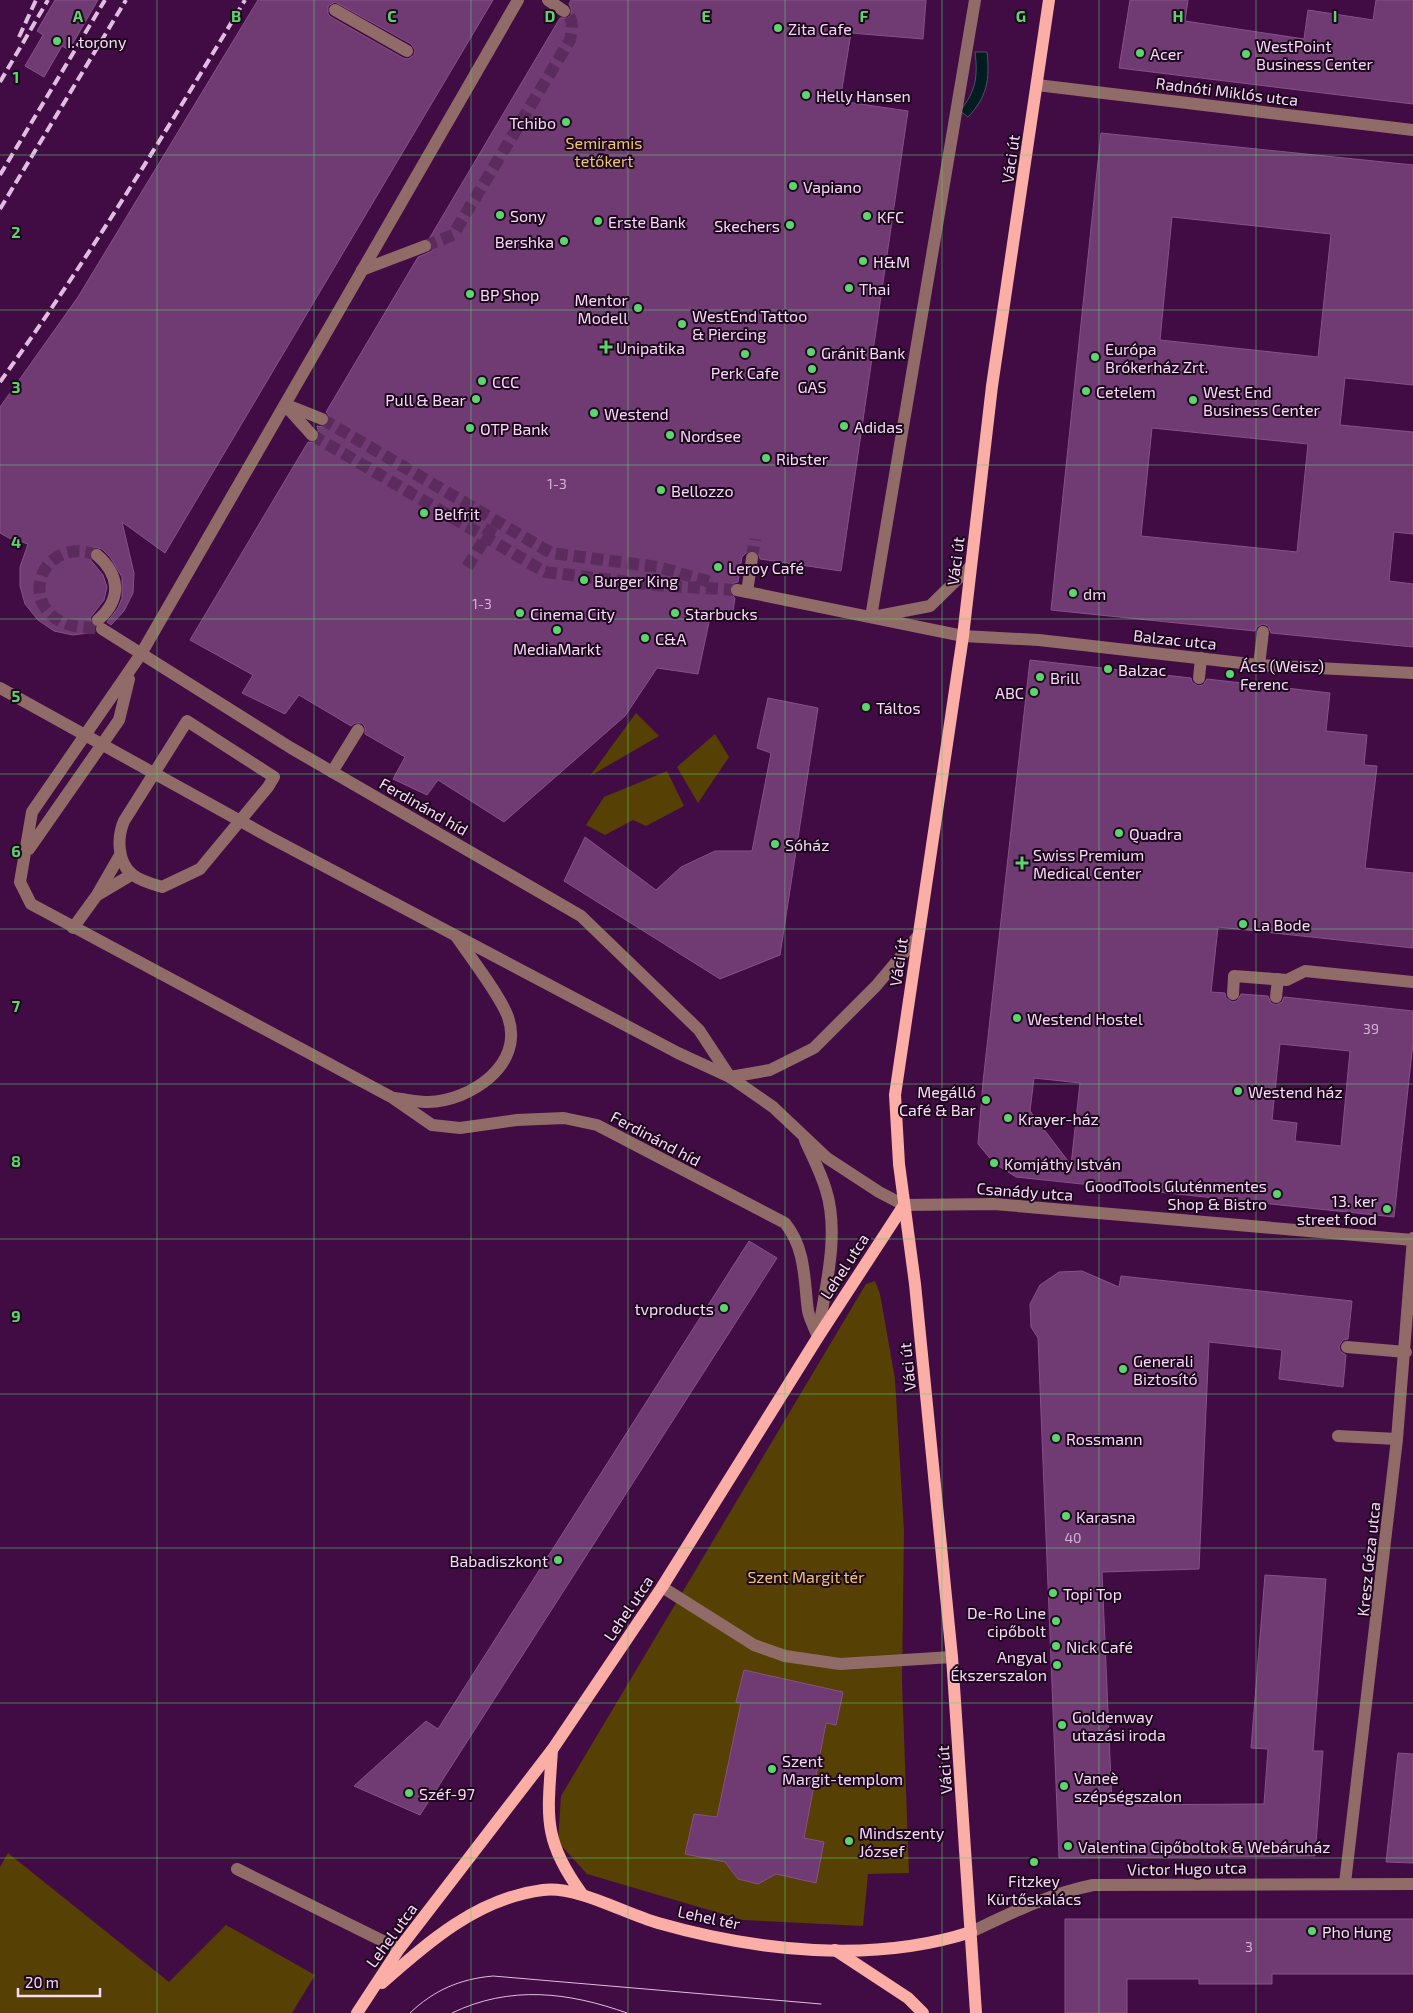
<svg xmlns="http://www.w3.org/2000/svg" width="1413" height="2013" font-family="'Exo 2',sans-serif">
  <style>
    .green { fill: #564003 }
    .water { fill: #011d21; stroke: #4b5562 }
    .building { fill: #703b72; stroke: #885089; fill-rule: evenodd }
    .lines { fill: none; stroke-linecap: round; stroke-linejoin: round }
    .minor-tunnel { stroke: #5c2b5e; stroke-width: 12; stroke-dasharray: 12 6; stroke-linecap: butt }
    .minor { stroke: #916b67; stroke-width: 12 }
    .major { stroke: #fbaea6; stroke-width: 12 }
    .tram { stroke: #dfbde0; stroke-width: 1 }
    .rail { stroke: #dfbde0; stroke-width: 4; stroke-dasharray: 10 5; stroke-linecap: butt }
    .grid { fill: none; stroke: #5bd56d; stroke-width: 1; stroke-opacity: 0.55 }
    .poi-dot { fill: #5bd56d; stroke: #1c071d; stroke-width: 2 }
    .labels { text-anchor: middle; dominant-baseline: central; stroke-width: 4; stroke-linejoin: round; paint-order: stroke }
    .number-label { font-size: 14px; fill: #d6b2d6 }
    .poi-label { font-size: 16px; fill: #f8d9f8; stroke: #1c071d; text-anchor: start }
    .street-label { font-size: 16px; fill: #f8d9f8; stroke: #1c071d }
    .park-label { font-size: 16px; fill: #eec76d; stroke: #1c071d }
    .grid-label { font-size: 16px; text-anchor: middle; font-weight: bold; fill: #5bd56d; stroke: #1c071d; stroke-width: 4; stroke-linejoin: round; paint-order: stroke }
  </style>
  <rect width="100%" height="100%" fill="#410c43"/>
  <!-- green -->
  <g class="green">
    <polygon points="636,713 659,736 590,776"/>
    <polygon points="715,734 729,757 698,803 677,767"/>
    <polygon points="667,771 684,806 646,826 633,820 605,835 586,825 604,797"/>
    <polygon points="875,1281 880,1294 895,1379 904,1531 902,1681 909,1873 868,1874 863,1926 743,1920 587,1874 558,1842 561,1796 866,1284"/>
    <polygon points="8,1853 169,1982 226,1925 315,1975 292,2013 0,2013 0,1867"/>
  </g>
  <!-- water -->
  <path class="water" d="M 975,52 L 987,52 C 990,80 987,97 968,117 L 960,111 C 976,91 978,77 975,52 Z"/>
  <!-- building -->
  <g class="building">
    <polygon points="55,0 98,0 69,50 62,46 44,77 25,66 43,35 37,31"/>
    <path d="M 258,0 L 493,0 L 165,553 L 122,522 L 134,573 L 133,593 L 124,611 L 111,625 L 107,622 L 118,608 L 122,598 L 122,577 L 110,557 L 102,549 L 94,547 L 89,552 L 89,558 L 103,575 L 107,587 L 104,600 L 90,618 L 95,632 L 73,635 L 54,631 L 38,620 L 25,604 L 20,586 L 20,567 L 28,544 L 9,538 L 0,533 L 0,407 L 78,297 ZM 335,2 L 411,44 L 415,50 L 414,55 L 408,59 L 403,58 L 331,17 L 328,14 L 328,6 Z"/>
    <polygon points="571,0 926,0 923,39 851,33 840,101 908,111 841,571 760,559 759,555 754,550 746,553 742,557 738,582 731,584 729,588 730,593 735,598 733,611 711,613 698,674 657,668 625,716 504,822 438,780 427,795 393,779 405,757 365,734 365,727 362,723 355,723 351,726 299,695 285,714 242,693 253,675 190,640 308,442 314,443 320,438 317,426 324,427 329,422 330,417 326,412 418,257 432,251 433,244 429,239 560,18 567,18 571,15 571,8 569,4"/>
    <polygon points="1130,0 1188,0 1185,21 1304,39 1308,10 1373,20 1376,0 1413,0 1413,104 1119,68"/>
    <path d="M 1101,133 L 1413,165 L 1413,385 L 1345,378 L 1340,425 L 1413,432 L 1413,534 L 1394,532 L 1389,581 L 1413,584 L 1413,647 L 1271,633 L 1268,626 L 1263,624 L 1257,627 L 1255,631 L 1051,610 ZM 1172,217 L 1331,234 L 1318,357 L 1160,340 ZM 1152,428 L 1308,444 L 1297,552 L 1141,536 Z"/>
    <path d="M 1030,660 L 1191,678 L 1192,682 L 1198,686 L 1203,685 L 1207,679 L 1330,693 L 1326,731 L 1367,735 L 1364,765 L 1377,766 L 1365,868 L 1413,873 L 1413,948 L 1218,927 L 1211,992 L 1225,993 L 1226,998 L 1232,1002 L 1237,1001 L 1241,994 L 1268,996 L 1271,1003 L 1276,1005 L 1282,1002 L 1284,997 L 1413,1011 L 1413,1043 L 1394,1217 L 1016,1177 L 994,1163 L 978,1144 L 983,1082 ZM 1280,1044 L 1350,1051 L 1341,1146 L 1295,1141 L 1297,1123 L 1272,1120 ZM 1034,1078 L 1080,1083 L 1071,1165 L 1030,1111 Z"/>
    <polygon points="768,698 818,708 780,955 720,979 564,881 585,837 656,890 681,867 715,851 752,851 771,753 757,748"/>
    <polygon points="749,1241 777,1258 420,1815 354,1786 426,1721 438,1729"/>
    <polygon points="1082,1271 1119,1287 1121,1276 1352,1301 1348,1339 1343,1340 1339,1346 1340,1351 1346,1355 1343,1387 1279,1379 1282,1350 1209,1342 1199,1569 1102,1572 1112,1805 1264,1804 1268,1749 1251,1748 1265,1575 1326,1579 1313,1751 1323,1751 1315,1856 1059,1858 1038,1338 1031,1327 1030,1304 1040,1285 1059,1272"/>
    <polygon points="744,1670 843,1692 836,1725 826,1723 804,1838 824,1842 816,1883 776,1874 758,1884 738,1879 725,1862 685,1854 694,1814 717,1817 741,1703 736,1702"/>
    <polygon points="1398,1753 1413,1754 1413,1863 1386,1862"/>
    <polygon points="1065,1919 1413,1919 1413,1974 1272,1974 1272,1984 1199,1984 1199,1979 1127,1979 1127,2013 1065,2013"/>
  </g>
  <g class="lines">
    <!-- minor-tunnel -->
    <g class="minor-tunnel">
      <path d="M 425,246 L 453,235 L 570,40 C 572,29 575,19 564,11"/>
      <polyline points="322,419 551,553 658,567 714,583"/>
      <polyline points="312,435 545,572 655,585 737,590"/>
      <path d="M 97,555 C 45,535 18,599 60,621 C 72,628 89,627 102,629"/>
      <polyline points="752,558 755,539"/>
      <polyline points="467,567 496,521"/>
    </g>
    <!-- minor -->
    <g class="minor">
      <path d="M 518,0 L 141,654 L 32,812 L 20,882 L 31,904 L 393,1098 L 432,1125 L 460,1128 L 517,1120 L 564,1118 L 597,1125 L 785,1223 C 806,1249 804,1281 808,1311 C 810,1320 815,1329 818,1337"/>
      <polyline points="548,0 564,11"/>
      <polyline points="335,10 407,51"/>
      <polyline points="1037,85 1413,130"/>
      <polyline points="362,270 425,246"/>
      <polyline points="285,405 312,435"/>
      <polyline points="287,405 322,419"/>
      <path d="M 97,555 C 120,575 122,599 98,620"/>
      <polyline points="737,590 963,636 1039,640 1259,665 1413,673"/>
      <polyline points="747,592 752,558"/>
      <polyline points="878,616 930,606 971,566"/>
      <polyline points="871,617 975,0"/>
      <polyline points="102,629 291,748 581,916 699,1030 730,1077"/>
      <polyline points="1259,665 1263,632"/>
      <polyline points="1199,678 1201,658"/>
      <polyline points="0,688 271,838 678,1053 730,1077 773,1107 827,1158 879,1192 904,1205 994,1204 1413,1240"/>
      <path d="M 187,721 L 274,777 L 268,787 L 200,869 L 162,887 C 152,884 141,881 133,875 C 117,863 117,837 124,821 Z"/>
      <polyline points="332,772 358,730"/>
      <polyline points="29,849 119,720 129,679"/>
      <polyline points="99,894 131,875"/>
      <polyline points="73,928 97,895 120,855"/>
      <polyline points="1233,994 1234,976 1287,980 1305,971 1413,982"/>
      <polyline points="1276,997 1278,979"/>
      <polyline points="730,1077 770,1070 814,1048 876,986 918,936"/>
      <path d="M 394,1098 C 405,1099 417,1102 428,1102 C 470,1101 525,1065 508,1017 C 500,995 470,957 456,936"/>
      <path d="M 805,1140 C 812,1156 821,1173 826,1190 C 840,1235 825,1288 818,1334"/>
      <polyline points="1347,1347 1406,1352"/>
      <polyline points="1338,1436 1397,1439"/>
      <polyline points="662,1587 754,1645 785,1656 840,1664 952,1657"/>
      <polyline points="237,1869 399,1949"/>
      <polyline points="1345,1883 1397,1439 1413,1238"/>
      <path d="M 971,1932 C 1011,1913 1049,1894 1093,1885 L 1413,1884"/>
    </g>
    <!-- major -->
    <g class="major">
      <path d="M 552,1750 C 548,1815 541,1838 582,1894"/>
      <polyline points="835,1950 908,1998 923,2013"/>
      <path d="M 382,1983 C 428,1942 478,1898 543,1890 C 578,1886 623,1913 658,1923 C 756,1951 872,1964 971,1932"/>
      <polyline points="357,2013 399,1949 552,1750 662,1587 818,1337 904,1205"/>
      <polyline points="976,2013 952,1657 915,1284 899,1164 895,1095 963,636 992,386 1049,0"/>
    </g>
    <!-- tram -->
    <g class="tram">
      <path d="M 410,2013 C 434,1990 460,1979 493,1976 L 821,2004"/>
      <path d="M 452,2013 C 510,1985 568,1992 627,2013"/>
    </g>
    <!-- rail -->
    <g class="rail">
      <polyline points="19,37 36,0"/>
      <polyline points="0,82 48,0"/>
      <polyline points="0,175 105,0"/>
      <polyline points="0,209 126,0"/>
      <path d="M 0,382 C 89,258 167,130 245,0"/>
    </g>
  </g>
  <!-- grid -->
  <path class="grid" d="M 157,0 L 157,2013M 314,0 L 314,2013M 471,0 L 471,2013M 628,0 L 628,2013M 785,0 L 785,2013M 942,0 L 942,2013M 1099,0 L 1099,2013M 1256,0 L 1256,2013M 0,155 L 1413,155M 0,310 L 1413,310M 0,465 L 1413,465M 0,619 L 1413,619M 0,774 L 1413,774M 0,929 L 1413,929M 0,1084 L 1413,1084M 0,1239 L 1413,1239M 0,1394 L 1413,1394M 0,1548 L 1413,1548M 0,1703 L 1413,1703M 0,1858 L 1413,1858"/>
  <!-- markers -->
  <g class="poi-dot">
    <circle cx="778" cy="28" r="5"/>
    <circle cx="57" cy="41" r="5"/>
    <circle cx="1140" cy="53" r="5"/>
    <circle cx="1246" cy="54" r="5"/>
    <circle cx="806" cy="95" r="5"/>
    <circle cx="566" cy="122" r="5"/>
    <circle cx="793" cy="186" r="5"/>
    <circle cx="500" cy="215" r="5"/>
    <circle cx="867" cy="216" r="5"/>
    <circle cx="598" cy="221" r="5"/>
    <circle cx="790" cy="225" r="5"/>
    <circle cx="564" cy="241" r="5"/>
    <circle cx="863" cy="261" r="5"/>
    <circle cx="849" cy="288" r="5"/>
    <circle cx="470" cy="294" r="5"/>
    <circle cx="638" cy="308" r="5"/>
    <circle cx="682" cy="324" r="5"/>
    <path d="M603.5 339.5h5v5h5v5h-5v5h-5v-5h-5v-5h5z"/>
    <circle cx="811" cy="352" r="5"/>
    <circle cx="745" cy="354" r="5"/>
    <circle cx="1095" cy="357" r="5"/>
    <circle cx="812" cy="369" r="5"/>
    <circle cx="482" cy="381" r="5"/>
    <circle cx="1086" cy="391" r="5"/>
    <circle cx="476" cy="399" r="5"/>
    <circle cx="1193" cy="400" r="5"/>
    <circle cx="594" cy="413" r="5"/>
    <circle cx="844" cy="426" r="5"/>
    <circle cx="470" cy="428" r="5"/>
    <circle cx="670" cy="435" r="5"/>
    <circle cx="766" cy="458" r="5"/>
    <circle cx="661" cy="490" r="5"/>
    <circle cx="424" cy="513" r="5"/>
    <circle cx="718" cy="567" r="5"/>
    <circle cx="584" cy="580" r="5"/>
    <circle cx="1073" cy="593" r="5"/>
    <circle cx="520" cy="613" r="5"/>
    <circle cx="675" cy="613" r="5"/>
    <circle cx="557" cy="630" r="5"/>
    <circle cx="645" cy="638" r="5"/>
    <circle cx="1108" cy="669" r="5"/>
    <circle cx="1230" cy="674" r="5"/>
    <circle cx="1040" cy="677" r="5"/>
    <circle cx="1034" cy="692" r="5"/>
    <circle cx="866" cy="707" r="5"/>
    <circle cx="1119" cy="833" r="5"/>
    <circle cx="775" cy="844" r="5"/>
    <path d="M1019.5 855.5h5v5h5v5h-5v5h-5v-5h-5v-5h5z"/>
    <circle cx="1243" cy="924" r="5"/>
    <circle cx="1017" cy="1018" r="5"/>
    <circle cx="1238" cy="1091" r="5"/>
    <circle cx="986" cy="1100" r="5"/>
    <circle cx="1008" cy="1118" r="5"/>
    <circle cx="994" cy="1163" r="5"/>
    <circle cx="1277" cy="1194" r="5"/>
    <circle cx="1387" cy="1209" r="5"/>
    <circle cx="724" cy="1308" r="5"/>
    <circle cx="1123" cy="1369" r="5"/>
    <circle cx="1056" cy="1438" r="5"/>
    <circle cx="1066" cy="1516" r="5"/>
    <circle cx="558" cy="1560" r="5"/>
    <circle cx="1053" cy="1593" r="5"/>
    <circle cx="1056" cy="1621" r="5"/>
    <circle cx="1056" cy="1646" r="5"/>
    <circle cx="1057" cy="1665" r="5"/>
    <circle cx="1062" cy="1725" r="5"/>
    <circle cx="772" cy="1769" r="5"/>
    <circle cx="1064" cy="1786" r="5"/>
    <circle cx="409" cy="1793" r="5"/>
    <circle cx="849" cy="1841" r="5"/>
    <circle cx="1068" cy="1846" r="5"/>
    <circle cx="1034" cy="1862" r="5"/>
    <circle cx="1312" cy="1931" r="5"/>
  </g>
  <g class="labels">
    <!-- number labels -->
    <g class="number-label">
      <text x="557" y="483">1-3</text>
      <text x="482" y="603">1-3</text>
      <text x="1371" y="1028">39</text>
      <text x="1073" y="1537">40</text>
      <text x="1249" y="1946">3</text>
    </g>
    <!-- poi labels -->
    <g class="poi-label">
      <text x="788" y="28">Zita Cafe</text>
      <text x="67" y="41">I. torony</text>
      <text x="1256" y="45">WestPoint<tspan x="1256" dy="18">Business Center</tspan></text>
      <text x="1150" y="53">Acer</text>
      <text x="816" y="95">Helly Hansen</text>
      <text x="556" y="122" text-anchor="end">Tchibo</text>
      <text x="803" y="186">Vapiano</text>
      <text x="510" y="215">Sony</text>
      <text x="877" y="216">KFC</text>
      <text x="608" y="221">Erste Bank</text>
      <text x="780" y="225" text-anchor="end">Skechers</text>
      <text x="554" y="241" text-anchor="end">Bershka</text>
      <text x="873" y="261">H&amp;M</text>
      <text x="859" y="288">Thai</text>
      <text x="480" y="294">BP Shop</text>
      <text x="628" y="299" text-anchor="end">Mentor<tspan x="628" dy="18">Modell</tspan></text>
      <text x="692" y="315">WestEnd Tattoo<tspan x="692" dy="18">&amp; Piercing</tspan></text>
      <text x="616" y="347">Unipatika</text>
      <text x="1105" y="348">Európa<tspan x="1105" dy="18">Brókerház Zrt.</tspan></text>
      <text x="821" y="352">Gránit Bank</text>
      <text x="745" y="372" text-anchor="middle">Perk Cafe</text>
      <text x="492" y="381">CCC</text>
      <text x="812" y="386" text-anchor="middle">GAS</text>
      <text x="1096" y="391">Cetelem</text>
      <text x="1203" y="391">West End<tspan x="1203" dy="18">Business Center</tspan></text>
      <text x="466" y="399" text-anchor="end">Pull &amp; Bear</text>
      <text x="604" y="413">Westend</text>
      <text x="854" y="426">Adidas</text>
      <text x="480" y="428">OTP Bank</text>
      <text x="680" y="435">Nordsee</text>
      <text x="776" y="458">Ribster</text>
      <text x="671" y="490">Bellozzo</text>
      <text x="434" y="513">Belfrit</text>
      <text x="728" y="567">Leroy Café</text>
      <text x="594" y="580">Burger King</text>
      <text x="1083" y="593">dm</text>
      <text x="530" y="613">Cinema City</text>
      <text x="685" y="613">Starbucks</text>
      <text x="655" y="638">C&amp;A</text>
      <text x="557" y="648" text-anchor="middle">MediaMarkt</text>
      <text x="1240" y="665">Ács (Weisz)<tspan x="1240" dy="18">Ferenc</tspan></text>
      <text x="1118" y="669">Balzac</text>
      <text x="1050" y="677">Brill</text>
      <text x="1024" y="692" text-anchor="end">ABC</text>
      <text x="876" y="707">Táltos</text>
      <text x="1129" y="833">Quadra</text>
      <text x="785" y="844">Sóház</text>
      <text x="1033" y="854">Swiss Premium<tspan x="1033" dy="18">Medical Center</tspan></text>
      <text x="1253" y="924">La Bode</text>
      <text x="1027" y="1018">Westend Hostel</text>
      <text x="976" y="1091" text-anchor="end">Megálló<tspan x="976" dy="18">Café &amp; Bar</tspan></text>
      <text x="1248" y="1091">Westend ház</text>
      <text x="1018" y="1118">Krayer-ház</text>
      <text x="1004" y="1163">Komjáthy István</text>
      <text x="1267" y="1185" text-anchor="end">GoodTools Gluténmentes<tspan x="1267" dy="18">Shop &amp; Bistro</tspan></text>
      <text x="1377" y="1200" text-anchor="end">13. ker<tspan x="1377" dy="18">street food</tspan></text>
      <text x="714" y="1308" text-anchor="end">tvproducts</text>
      <text x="1133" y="1360">Generali<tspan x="1133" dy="18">Biztosító</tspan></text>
      <text x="1066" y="1438">Rossmann</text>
      <text x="1076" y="1516">Karasna</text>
      <text x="548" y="1560" text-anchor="end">Babadiszkont</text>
      <text x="1063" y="1593">Topi Top</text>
      <text x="1046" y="1612" text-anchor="end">De-Ro Line<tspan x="1046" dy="18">cipőbolt</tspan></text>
      <text x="1066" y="1646">Nick Café</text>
      <text x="1047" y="1656" text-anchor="end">Angyal<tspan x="1047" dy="18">Ékszerszalon</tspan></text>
      <text x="1072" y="1716">Goldenway<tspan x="1072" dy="18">utazási iroda</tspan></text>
      <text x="782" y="1760">Szent<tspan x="782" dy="18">Margit-templom</tspan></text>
      <text x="1074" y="1777">Vaneè<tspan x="1074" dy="18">szépségszalon</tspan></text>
      <text x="419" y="1793">Széf-97</text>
      <text x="859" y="1832">Mindszenty<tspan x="859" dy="18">József</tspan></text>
      <text x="1078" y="1846">Valentina Cipőboltok &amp; Webáruház</text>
      <text x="1034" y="1880" text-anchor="middle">Fitzkey<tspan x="1034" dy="18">Kürtőskalács</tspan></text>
      <text x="1322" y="1931">Pho Hung</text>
    </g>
    <!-- street labels -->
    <g class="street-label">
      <text transform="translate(1227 91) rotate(7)">Radnóti Miklós utca</text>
      <text transform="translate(1010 159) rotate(-82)">Váci út</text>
      <text transform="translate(955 561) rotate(-83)">Váci út</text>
      <text transform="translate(1175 639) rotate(6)">Balzac utca</text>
      <text transform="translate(424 806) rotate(30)">Ferdinánd híd</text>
      <text transform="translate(898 962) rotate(-82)">Váci út</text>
      <text transform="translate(656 1138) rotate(28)">Ferdinánd híd</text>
      <text transform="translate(1025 1191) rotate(4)">Csanády utca</text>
      <text transform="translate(844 1266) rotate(-57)">Lehel utca</text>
      <text transform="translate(907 1367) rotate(-96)">Váci út</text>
      <text transform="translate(1368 1559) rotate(-84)">Kresz Géza utca</text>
      <text transform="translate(628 1608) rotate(-56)">Lehel utca</text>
      <text transform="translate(944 1770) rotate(-94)">Váci út</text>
      <text transform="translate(1187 1868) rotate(-1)">Victor Hugo utca</text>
      <text transform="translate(709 1917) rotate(12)">Lehel tér</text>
      <text transform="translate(391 1935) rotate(-54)">Lehel utca</text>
    </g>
    <!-- park labels -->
    <g class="park-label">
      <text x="604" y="142">Semiramis<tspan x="604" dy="18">tetőkert</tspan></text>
      <text x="806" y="1576">Szent Margit tér</text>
    </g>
  </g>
  <g class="grid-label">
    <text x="78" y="22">A</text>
    <text x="236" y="22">B</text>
    <text x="392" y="22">C</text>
    <text x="550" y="22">D</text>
    <text x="706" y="22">E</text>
    <text x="864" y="22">F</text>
    <text x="1021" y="22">G</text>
    <text x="1178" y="22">H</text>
    <text x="1335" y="22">I</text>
    <text x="16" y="83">1</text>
    <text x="16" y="238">2</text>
    <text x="16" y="393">3</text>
    <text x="16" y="548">4</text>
    <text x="16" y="702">5</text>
    <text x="16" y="857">6</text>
    <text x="16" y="1012">7</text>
    <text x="16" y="1167">8</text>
    <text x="16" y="1322">9</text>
  </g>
  <!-- scale -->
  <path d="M18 1988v8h82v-8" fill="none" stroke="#f8d9f8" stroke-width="2.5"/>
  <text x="25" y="1988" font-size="15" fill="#f8d9f8" stroke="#1c071d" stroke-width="4" paint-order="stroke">20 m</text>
</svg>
